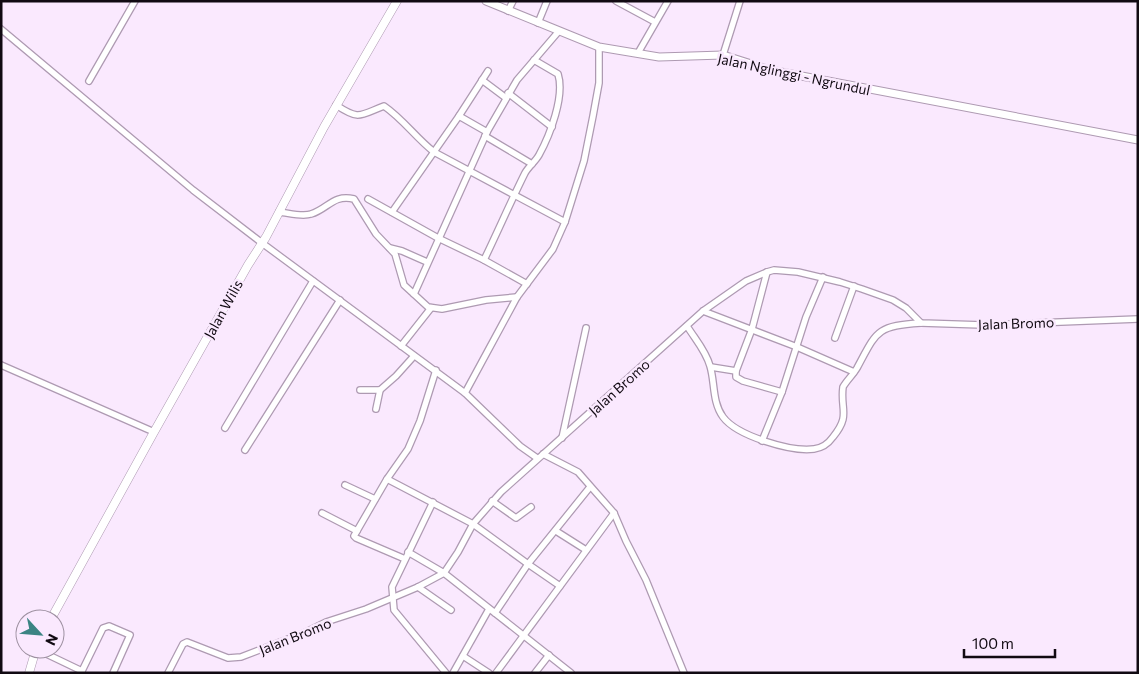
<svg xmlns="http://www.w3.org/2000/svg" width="1139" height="674" font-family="Commissioner,sans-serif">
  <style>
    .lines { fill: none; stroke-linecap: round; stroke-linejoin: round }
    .minor-casing { stroke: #ae9ab2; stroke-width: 8 }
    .tertiary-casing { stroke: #ae9ab2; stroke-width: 9 }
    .secondary-casing { stroke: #ae9ab2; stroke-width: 9 }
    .minor { stroke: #fff; stroke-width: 5.5 }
    .tertiary { stroke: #fff; stroke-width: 7 }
    .secondary { stroke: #fff; stroke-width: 8 }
    .labels { text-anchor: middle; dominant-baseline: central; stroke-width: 5; stroke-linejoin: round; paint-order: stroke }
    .street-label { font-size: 14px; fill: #110a12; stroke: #fae9fe }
  </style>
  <rect width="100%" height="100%" fill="#fae9fe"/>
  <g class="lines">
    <!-- minor casing -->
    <g class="minor-casing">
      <g id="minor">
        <polyline points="616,1 655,22"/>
        <polyline points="508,11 513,1"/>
        <polyline points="538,23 547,1"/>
        <polyline points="1,29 193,190 262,243 465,393 520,446 537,458"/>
        <polyline points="638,53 668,1"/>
        <polyline points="723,55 740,1"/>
        <polyline points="482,80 506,98"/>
        <polyline points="89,81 135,1"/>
        <polyline points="508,93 552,127"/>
        <path d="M 336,105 C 360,121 360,115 384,106 C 403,119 416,138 434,152 L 565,222"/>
        <polyline points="459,116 487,132"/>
        <polyline points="485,136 532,164"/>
        <polyline points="368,199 438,238 484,260 527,284"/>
        <path d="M 279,212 C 289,213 302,217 311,214 C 328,209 333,194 354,199 L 376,234 L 395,254 L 404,285 L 428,307 L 442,309 L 486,300 L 517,297"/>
        <polyline points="392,212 459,116 488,71"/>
        <polyline points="390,248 402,251 427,262"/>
        <path d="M 484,260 C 498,231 511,201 525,173 C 529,166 535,162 539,155 C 550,135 565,96 558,74 L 534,60"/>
        <polyline points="767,272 752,329 736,371 736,377 743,381 782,392"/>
        <polyline points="414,294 487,132 517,80 559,31"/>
        <polyline points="703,311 797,347 854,372"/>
        <path d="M 687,326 C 695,339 706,351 710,366 C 715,382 712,402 723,417 C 737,436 791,452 814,449 C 822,448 828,444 833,437 C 851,415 840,410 843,387 C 847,380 853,375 857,368 C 877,331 876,326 921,323"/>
        <polyline points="835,338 854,286"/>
        <polyline points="401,346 431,308"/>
        <polyline points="1,365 154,432"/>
        <polyline points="711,367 736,371"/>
        <polyline points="360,390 380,390 396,376 414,356"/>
        <polyline points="465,393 517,297 553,249 565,222 584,161 593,116 599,83 599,47"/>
        <polyline points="376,409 380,390"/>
        <polyline points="225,428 313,281"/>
        <polyline points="562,438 586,328"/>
        <polyline points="762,441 782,392 806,317 823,277"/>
        <polyline points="245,450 340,300"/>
        <polyline points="543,454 578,472 614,513 626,541 646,580 684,673"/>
        <polyline points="387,479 473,524 528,564 560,586"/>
        <polyline points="345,485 375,499"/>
        <polyline points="492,501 516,518 531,507"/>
        <polyline points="433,502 392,587 394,610 446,673"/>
        <polyline points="322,513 357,531"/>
        <polyline points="556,531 586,550"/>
        <polyline points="408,552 444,573 495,613 528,564 590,487"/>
        <polyline points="405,559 356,538 354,536 387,479 408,449 420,421 436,370"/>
        <polyline points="418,587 451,610"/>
        <polyline points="495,613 571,673"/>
        <polyline points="36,649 82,671"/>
        <polyline points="463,656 489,673"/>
        <polyline points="81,673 103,628 109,626 130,635 113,673"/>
        <polyline points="168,673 183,644 187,642 228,658 241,657 304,633 326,622 366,609 418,587 444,573 458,552 473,524 501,492 703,311 746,281 767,272 774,270 798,272 840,282 862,289 893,300 906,308 921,323 983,325 1138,319"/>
        <polyline points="453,673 489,609"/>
        <polyline points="496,673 614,513"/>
        <polyline points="535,673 549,655"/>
      </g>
    </g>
    <!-- tertiary casing -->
    <g class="tertiary-casing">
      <polyline id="tertiary" points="486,1 599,47 659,57 723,55 770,70 1138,140"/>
    </g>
    <!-- secondary casing -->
    <g class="secondary-casing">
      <g id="secondary">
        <polyline points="51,619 154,432 248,265 266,237 324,127 397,1"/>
        <polyline points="29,673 36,649"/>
      </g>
    </g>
    <!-- minor -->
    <use href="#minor" class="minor"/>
    <!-- tertiary -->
    <use href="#tertiary" class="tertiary"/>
    <!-- secondary -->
    <use href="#secondary" class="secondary"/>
  </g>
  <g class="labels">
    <!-- street labels -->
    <g class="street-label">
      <text transform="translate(794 74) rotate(12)">Jalan Nglinggi - Ngrundul</text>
      <text transform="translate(223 309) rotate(-61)">Jalan Wilis</text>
      <text transform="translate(1016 323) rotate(-2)">Jalan Bromo</text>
      <text transform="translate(619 387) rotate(-42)">Jalan Bromo</text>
      <text transform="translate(295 636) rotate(-22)">Jalan Bromo</text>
    </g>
  </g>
  <!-- border -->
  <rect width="1139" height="674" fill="none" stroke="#110a12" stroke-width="5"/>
  <!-- north arrow -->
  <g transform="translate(40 634) rotate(116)"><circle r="24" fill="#fae9fe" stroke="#9d90a0"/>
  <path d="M0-4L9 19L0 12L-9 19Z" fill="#3b8483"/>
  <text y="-8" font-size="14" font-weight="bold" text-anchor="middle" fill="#110a12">N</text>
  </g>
  <!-- scale -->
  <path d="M964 649v8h91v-8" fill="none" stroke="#110a12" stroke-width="2.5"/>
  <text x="972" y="649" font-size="15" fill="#110a12" stroke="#fae9fe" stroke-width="4" paint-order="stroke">100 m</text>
</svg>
